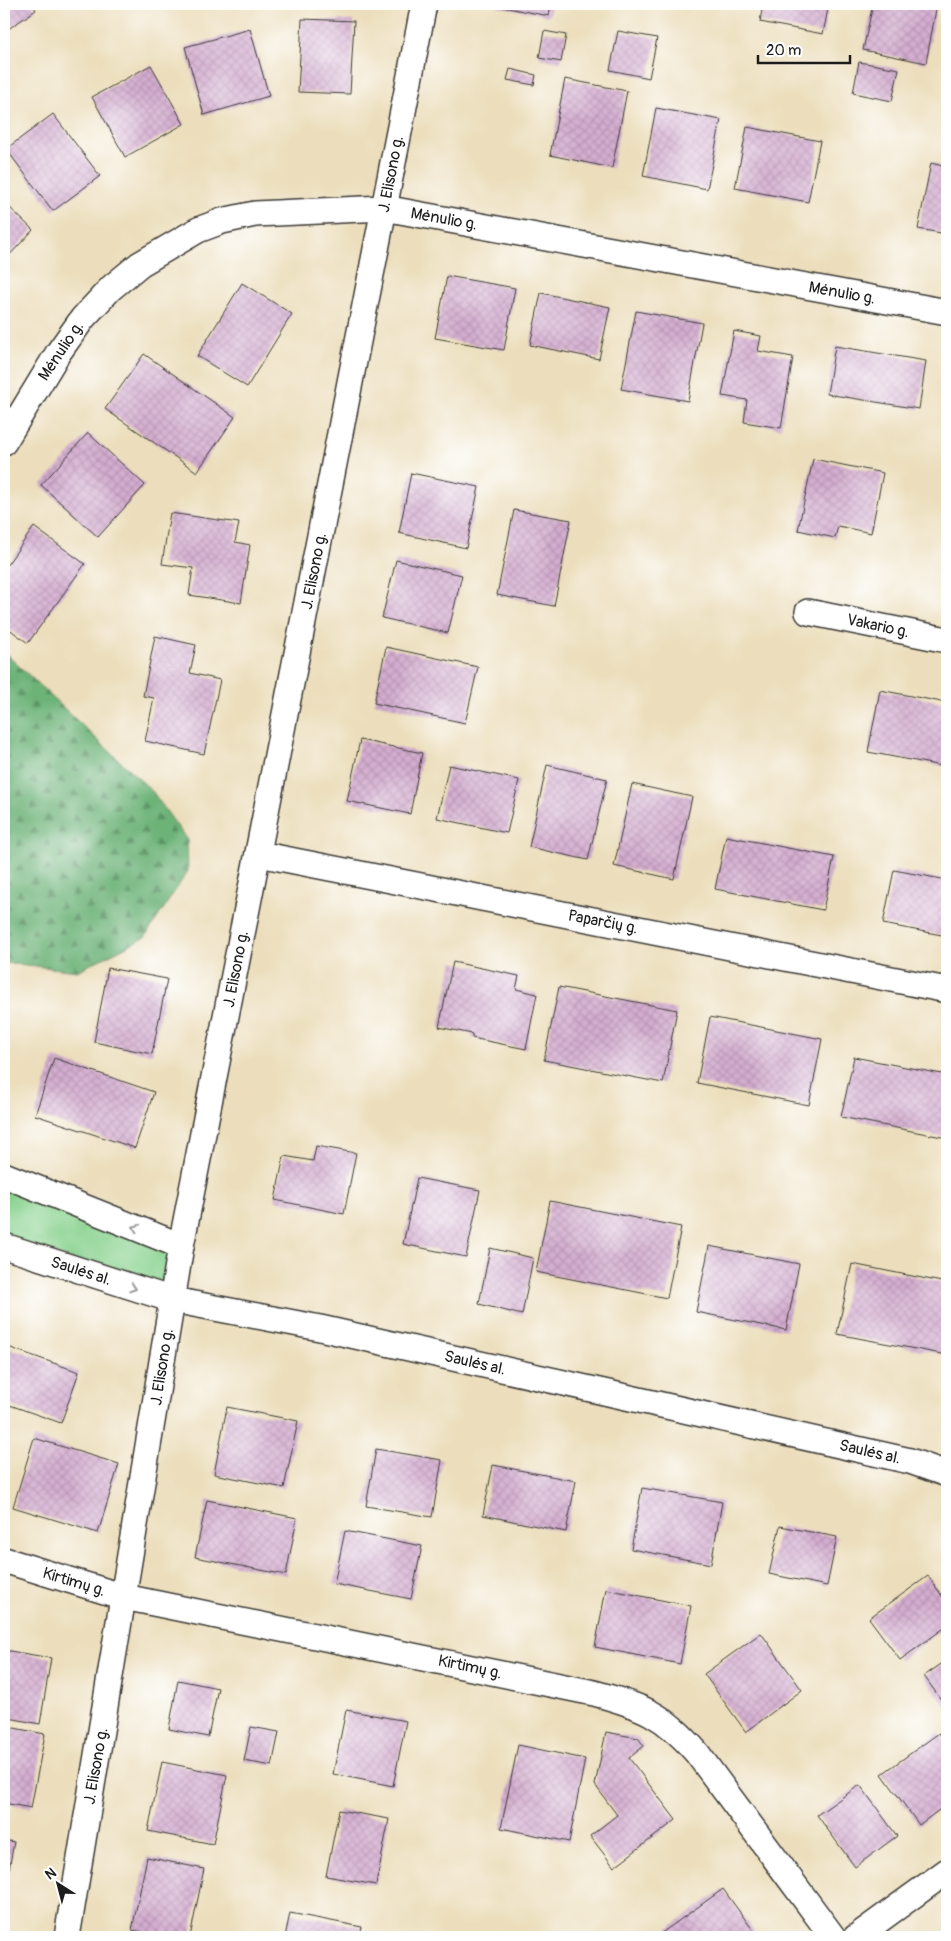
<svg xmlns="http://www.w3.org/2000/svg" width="951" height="1941" font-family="Pangolin,sans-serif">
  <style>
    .grass { fill: #87d18d; stroke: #527654 }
    .forest { fill: url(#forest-firs); stroke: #44684a }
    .building { fill: url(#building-cross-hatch) }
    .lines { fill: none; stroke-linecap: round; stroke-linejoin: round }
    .street-casing { stroke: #3b3934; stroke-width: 28 }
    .street { stroke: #fff; stroke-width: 25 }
    .oneway { stroke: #999 }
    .labels { text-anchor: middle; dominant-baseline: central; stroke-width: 4; stroke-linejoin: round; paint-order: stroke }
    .street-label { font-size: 16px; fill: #1c1c1c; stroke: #fff }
  </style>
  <defs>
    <pattern id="forest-firs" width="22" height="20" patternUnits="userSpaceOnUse" patternTransform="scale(1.25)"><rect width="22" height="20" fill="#6db378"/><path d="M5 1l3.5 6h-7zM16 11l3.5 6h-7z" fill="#599162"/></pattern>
    <pattern id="building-cross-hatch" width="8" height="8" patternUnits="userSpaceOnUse" patternTransform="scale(1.25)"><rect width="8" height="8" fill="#d4add0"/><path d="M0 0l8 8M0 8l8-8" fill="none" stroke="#b594b2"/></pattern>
  </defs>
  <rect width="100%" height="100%" fill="#fff"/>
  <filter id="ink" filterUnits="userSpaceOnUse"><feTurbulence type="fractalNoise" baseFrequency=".02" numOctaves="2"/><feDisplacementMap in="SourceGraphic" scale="10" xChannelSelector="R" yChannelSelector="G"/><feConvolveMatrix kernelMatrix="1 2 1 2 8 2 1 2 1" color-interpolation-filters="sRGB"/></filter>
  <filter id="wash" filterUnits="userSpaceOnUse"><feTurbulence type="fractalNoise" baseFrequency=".0096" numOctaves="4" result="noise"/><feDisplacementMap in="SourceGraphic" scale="20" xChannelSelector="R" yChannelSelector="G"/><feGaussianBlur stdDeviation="1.12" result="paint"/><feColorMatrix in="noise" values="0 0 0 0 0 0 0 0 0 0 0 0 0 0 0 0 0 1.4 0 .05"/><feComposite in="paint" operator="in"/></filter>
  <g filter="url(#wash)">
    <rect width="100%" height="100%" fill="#ecdebc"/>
    <!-- grass -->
    <polygon class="grass" points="4,1183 157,1243 168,1255 165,1284 149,1286 4,1236"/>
    <!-- forest -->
    <polygon class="forest" points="4,652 152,791 187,840 188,871 145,937 77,971 9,963 4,965"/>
    <g id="blocks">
      <!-- building -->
      <g class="building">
        <polygon points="4,4 32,4 36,10 4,32"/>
        <polygon points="497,4 551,4 549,16 497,6"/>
        <polygon points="763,4 829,4 823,34 760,22"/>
        <polygon points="873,4 937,4 926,63 863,50"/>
        <polygon points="302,19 354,21 350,94 298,92"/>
        <polygon points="250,29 269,96 204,115 185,47"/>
        <polygon points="544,31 566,35 561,62 539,58"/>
        <polygon points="618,31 657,38 649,78 610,70"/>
        <polygon points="859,62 899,69 892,101 853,93"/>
        <polygon points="151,65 184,124 125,157 92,97"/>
        <polygon points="510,69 536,75 534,85 507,80"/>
        <polygon points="565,79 627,91 612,168 550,155"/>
        <polygon points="656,108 721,120 707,189 643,176"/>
        <polygon points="53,114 100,176 53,211 6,149"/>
        <polygon points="747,127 820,141 808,202 735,188"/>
        <polygon points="931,163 947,167 947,234 918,229"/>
        <polygon points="4,202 33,230 4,261"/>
        <polygon points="447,276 515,288 504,350 435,338"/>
        <polygon points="242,283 292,314 247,387 197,356"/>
        <polygon points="541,293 610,307 599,359 530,345"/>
        <polygon points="636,311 702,323 688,401 621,389"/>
        <polygon points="734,331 761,336 758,351 793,357 781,428 744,422 747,400 722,396"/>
        <polygon points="835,346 926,361 919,409 827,394"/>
        <polygon points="144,354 235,417 197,472 105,409"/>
        <polygon points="88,433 145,485 98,537 41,485"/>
        <polygon points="813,459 883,473 871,533 838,526 835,538 798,530"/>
        <polygon points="411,473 479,487 466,548 399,533"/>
        <polygon points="514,510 571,520 554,606 497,595"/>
        <polygon points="170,513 239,523 235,542 250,545 241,603 189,595 193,568 162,564"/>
        <polygon points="34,527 85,564 28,643 4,625 4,569"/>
        <polygon points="396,560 462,575 448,633 382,618"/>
        <polygon points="155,636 196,645 190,673 220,680 204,754 145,741 154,698 143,696"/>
        <polygon points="386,647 478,667 465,723 374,703"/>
        <polygon points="880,690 947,703 947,767 868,752"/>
        <polygon points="360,740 422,753 410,814 347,801"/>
        <polygon points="449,765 519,780 507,833 437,818"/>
        <polygon points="547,765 607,779 588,860 529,847"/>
        <polygon points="632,784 692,797 674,879 614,866"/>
        <polygon points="726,836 834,857 823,910 715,889"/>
        <polygon points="894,870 947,880 947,936 883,924"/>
        <polygon points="453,962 519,976 516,989 537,994 526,1049 472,1038 472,1034 439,1027"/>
        <polygon points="108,968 167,979 152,1054 94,1042"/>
        <polygon points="559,987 677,1010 663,1083 544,1060"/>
        <polygon points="710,1017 822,1039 809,1105 697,1083"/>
        <polygon points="854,1057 947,1075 947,1138 841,1117"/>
        <polygon points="54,1058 154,1092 135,1148 35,1115"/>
        <polygon points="316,1146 356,1153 344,1214 275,1200 284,1156 313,1161"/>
        <polygon points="417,1178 480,1190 466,1257 403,1244"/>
        <polygon points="550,1201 681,1227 667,1298 536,1272"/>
        <polygon points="709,1246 799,1264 786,1330 696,1312"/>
        <polygon points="490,1248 533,1258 522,1315 479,1304"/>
        <polygon points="852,1264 947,1283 947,1355 837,1334"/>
        <polygon points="8,1347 79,1372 61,1423 4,1403 4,1359"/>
        <polygon points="227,1407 298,1421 284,1488 214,1474"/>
        <polygon points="34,1438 119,1464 98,1533 13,1507"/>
        <polygon points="376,1449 442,1460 432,1517 366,1506"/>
        <polygon points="493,1465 576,1481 566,1532 483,1515"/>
        <polygon points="642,1488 722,1502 711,1564 631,1549"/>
        <polygon points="207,1500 297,1518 286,1575 195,1557"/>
        <polygon points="780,1526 837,1537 827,1586 769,1574"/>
        <polygon points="345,1531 422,1546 411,1599 334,1584"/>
        <polygon points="928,1576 947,1603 947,1626 900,1660 869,1618"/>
        <polygon points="606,1589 691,1606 680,1664 595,1647"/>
        <polygon points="761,1633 802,1690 746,1732 704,1674"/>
        <polygon points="4,1650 51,1658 40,1724 4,1717"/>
        <polygon points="947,1660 947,1708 924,1676"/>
        <polygon points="178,1680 218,1688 208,1737 169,1729"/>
        <polygon points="346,1710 406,1721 393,1786 333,1774"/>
        <polygon points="4,1726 45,1734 31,1808 4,1803"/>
        <polygon points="251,1727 279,1732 272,1766 244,1761"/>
        <polygon points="606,1732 638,1738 644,1746 629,1758 676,1820 614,1867 590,1836 617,1815 595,1785"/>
        <polygon points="939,1733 947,1744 947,1804 919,1825 882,1774"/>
        <polygon points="518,1745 585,1759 569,1842 501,1828"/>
        <polygon points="162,1762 227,1775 213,1844 148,1831"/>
        <polygon points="860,1785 897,1836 855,1867 817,1815"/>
        <polygon points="339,1810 389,1819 376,1885 326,1876"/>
        <polygon points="4,1840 14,1842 5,1891 4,1891"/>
        <polygon points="147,1857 204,1869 190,1937 167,1937 132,1930"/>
        <polygon points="723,1889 758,1937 656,1937"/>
        <polygon points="290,1913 362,1927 359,1937 285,1937"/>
      </g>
    </g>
  </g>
  <g filter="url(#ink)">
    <use href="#blocks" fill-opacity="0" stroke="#3b3934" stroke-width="1"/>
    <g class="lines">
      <!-- street casing -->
      <g class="street-casing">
        <g id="street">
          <polyline points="4,442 58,353 83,318 111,288 140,264 198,230 222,221 255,214 384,208 947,312"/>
          <polyline points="808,612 947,640"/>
          <polyline points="259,854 947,990"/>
          <polyline points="4,1175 181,1246"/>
          <polyline points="4,1246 173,1300 320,1328 910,1461 947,1474"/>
          <path d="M 4,1560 L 124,1597 L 594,1693 C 642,1706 664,1714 697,1753 L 833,1937"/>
          <polyline points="67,1937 181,1246 424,4"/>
          <polyline points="856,1937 947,1871"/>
        </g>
      </g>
      <!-- street -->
      <use href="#street" class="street"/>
    </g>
    <!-- one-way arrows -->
    <defs><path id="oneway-chevron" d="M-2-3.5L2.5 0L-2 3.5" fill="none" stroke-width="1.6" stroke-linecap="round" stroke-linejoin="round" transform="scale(1.25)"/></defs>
    <g class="oneway">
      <use href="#oneway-chevron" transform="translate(136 1228) rotate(-158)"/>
      <use href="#oneway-chevron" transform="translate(133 1288) rotate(18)"/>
    </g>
  </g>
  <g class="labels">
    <!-- street labels -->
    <g class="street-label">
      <text transform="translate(391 174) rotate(-79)">J. Elisono g.</text>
      <text transform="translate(444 219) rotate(10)">Mėnulio g.</text>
      <text transform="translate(842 293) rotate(10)">Mėnulio g.</text>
      <text transform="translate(61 351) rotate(-56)">Mėnulio g.</text>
      <text transform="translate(314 571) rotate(-79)">J. Elisono g.</text>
      <text transform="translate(878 626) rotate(12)">Vakario g.</text>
      <text transform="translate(603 922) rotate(11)">Paparčių g.</text>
      <text transform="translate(236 969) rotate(-79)">J. Elisono g.</text>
      <text transform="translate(81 1271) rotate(18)">Saulės al.</text>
      <text transform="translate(475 1363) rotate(13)">Saulės al.</text>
      <text transform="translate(162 1367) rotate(-81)">J. Elisono g.</text>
      <text transform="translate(870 1452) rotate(13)">Saulės al.</text>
      <text transform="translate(74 1582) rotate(17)">Kirtimų g.</text>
      <text transform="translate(470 1667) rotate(12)">Kirtimų g.</text>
      <text transform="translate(96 1766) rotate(-80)">J. Elisono g.</text>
    </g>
  </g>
  <!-- margin -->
  <rect width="951" height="1941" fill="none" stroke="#fff" stroke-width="20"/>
  <!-- north arrow -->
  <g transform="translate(58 1884) rotate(324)" stroke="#ffffff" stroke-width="4" paint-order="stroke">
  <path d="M0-4L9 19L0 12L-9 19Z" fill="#1c1c1c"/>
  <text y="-8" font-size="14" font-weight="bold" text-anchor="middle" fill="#1c1c1c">N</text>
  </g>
  <!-- scale -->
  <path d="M758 55v8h92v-8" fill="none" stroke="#1c1c1c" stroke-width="2.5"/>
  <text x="766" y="55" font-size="15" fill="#1c1c1c" stroke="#ffffff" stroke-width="4" paint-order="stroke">20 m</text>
</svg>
